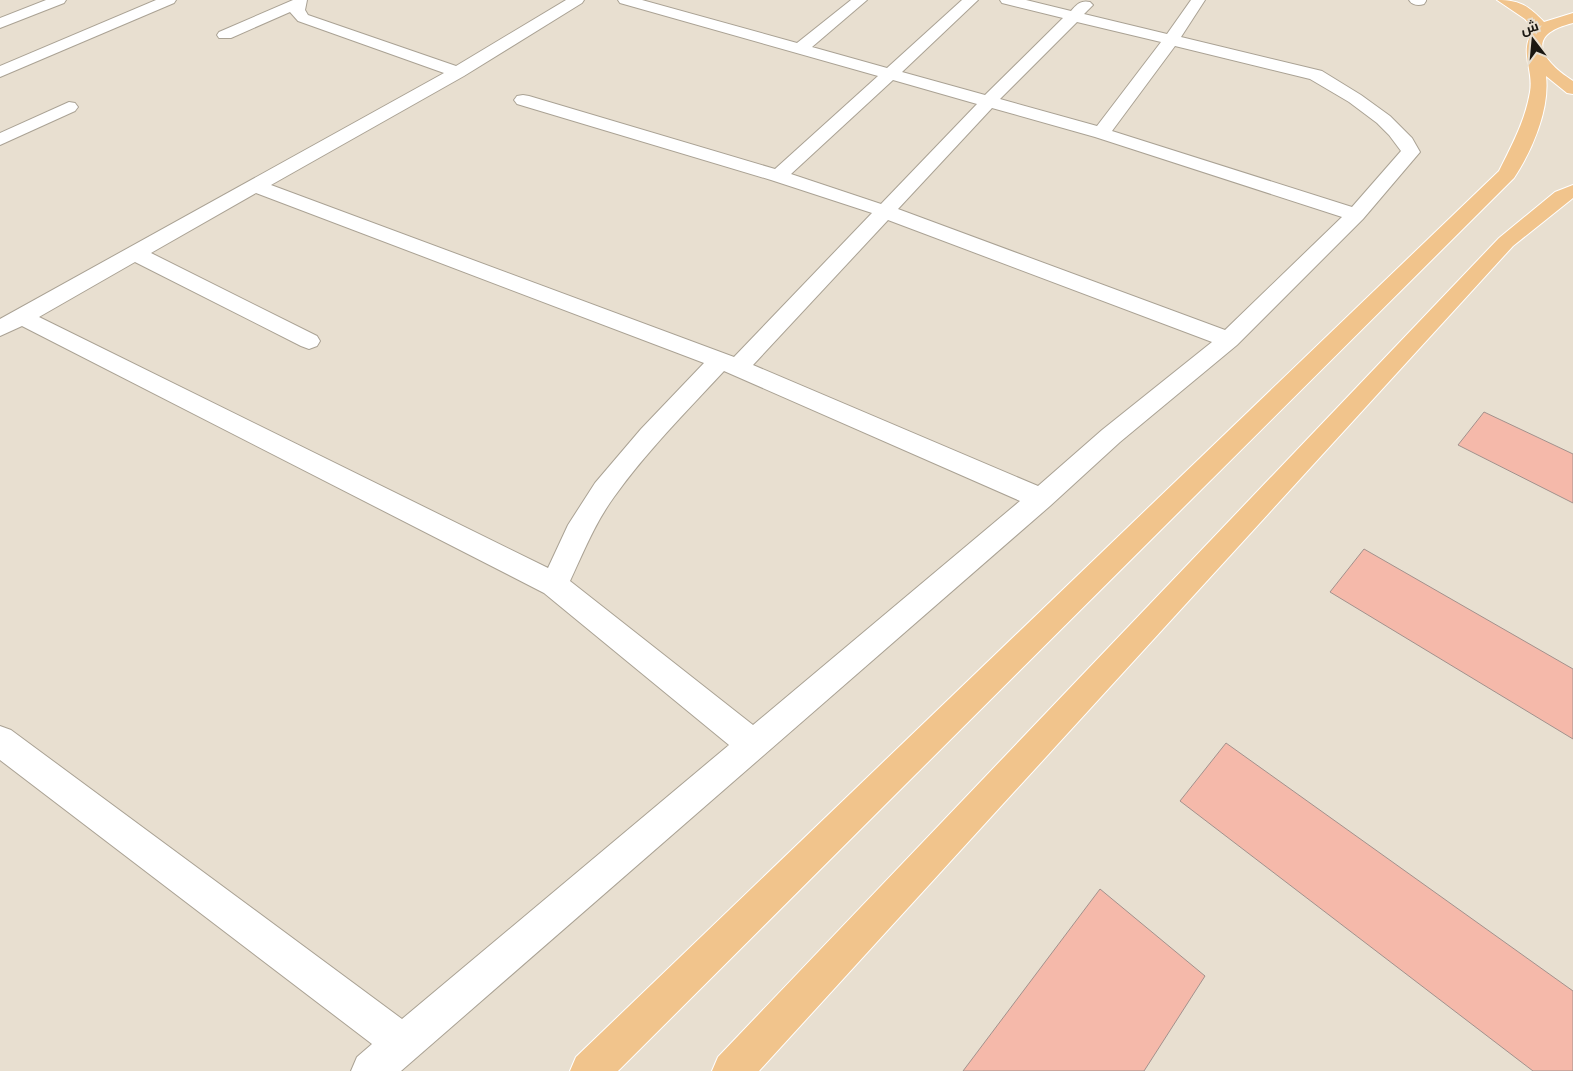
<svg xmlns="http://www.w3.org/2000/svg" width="1573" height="1071" font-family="Bitter,Cairo,serif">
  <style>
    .building { fill: #f5b9aa; stroke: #a2918c }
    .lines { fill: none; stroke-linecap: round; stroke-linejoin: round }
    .street-casing { stroke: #aaa294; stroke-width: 2 }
    .primary-casing { stroke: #fff; stroke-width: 2 }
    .street { fill: #fff; fill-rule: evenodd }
    .primary { fill: #f1c48c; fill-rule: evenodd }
  </style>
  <rect width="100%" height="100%" fill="#e8dfd0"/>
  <!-- building -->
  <g class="building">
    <polygon points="1484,412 1573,454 1573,503 1458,445"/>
    <polygon points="1364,549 1573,669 1573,739 1330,592"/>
    <polygon points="1226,743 1573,991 1573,1071 1533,1071 1180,801"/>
    <polygon points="1100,889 1205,976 1144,1071 963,1071"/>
  </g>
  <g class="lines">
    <!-- street casing -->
    <g class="street-casing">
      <g id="street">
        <polygon points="46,0 66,0 64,3 0,28 0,18"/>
        <polygon points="156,0 176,0 174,3 0,77 0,66"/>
        <path d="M 293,0 L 307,0 L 305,10 L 308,15 L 456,66 L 566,0 L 584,0 L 582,3 L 464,76 L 271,185 L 734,357 L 872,213 L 771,180 L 517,104 L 514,100 L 517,96 L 523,95 L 529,96 L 775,169 L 878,76 L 620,3 L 618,0 L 642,0 L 797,43 L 851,0 L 867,0 L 812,47 L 887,68 L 962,0 L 978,0 L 902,72 L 985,95 L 1063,18 L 1002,3 L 1000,0 L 1026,0 L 1071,11 C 1077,4 1081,0 1090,2 L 1093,5 L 1084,14 L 1167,34 L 1191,0 L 1205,0 L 1181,37 L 1322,71 L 1361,95 L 1390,116 L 1412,138 L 1420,152 L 1363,219 L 1237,345 L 1120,442 L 1050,506 L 401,1071 L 351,1071 L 357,1057 L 372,1044 L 0,760 L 0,726 L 11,730 L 402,1019 L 729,745 L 544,593 L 22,326 L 0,336 L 0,319 L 444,73 L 298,21 L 290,12 L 231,38 L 219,38 L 217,35 L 219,32 ZM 1077,22 L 1161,42 L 1097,126 L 1000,99 ZM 1175,46 L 1310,79 L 1349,102 L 1377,123 L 1389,135 L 1401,151 L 1352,207 L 1112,131 ZM 893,80 L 977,104 L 881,204 L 791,174 ZM 992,108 L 1095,137 L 1342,217 L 1225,330 L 898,209 ZM 256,193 L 704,363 L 641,429 L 595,483 L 568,525 L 548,568 L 39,317 L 135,262 L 301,346 L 309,349 L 317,346 L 320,341 L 317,336 L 151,253 ZM 888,220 L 1212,342 L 1102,430 L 1038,486 L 753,365 ZM 724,371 L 1020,501 L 753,725 L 570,581 C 583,553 595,523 614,497 C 646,452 686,412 724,371 Z"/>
        <path d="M 1409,0 L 1426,0 L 1426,1 L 1424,4 C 1418,6 1412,5 1409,0 Z"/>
        <polygon points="69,102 75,103 78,107 75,111 0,145 0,133"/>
      </g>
    </g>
    <!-- primary casing -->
    <g class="primary-casing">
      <g id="primary">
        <path d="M 1497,0 C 1519,0 1528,5 1544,22 L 1573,13 L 1573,23 C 1524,35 1541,60 1573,81 L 1573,94 L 1567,93 L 1546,76 C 1550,109 1532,151 1514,178 L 618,1071 L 570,1071 L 576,1057 L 1499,171 C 1512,145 1525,121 1530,92 C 1534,68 1518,52 1534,29 L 1525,19 Z"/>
        <polygon points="1573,185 1573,198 1513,246 759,1071 712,1071 718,1057 1499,238 1555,192"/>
      </g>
    </g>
    <!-- street -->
    <use href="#street" class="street"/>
    <!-- primary -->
    <use href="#primary" class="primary"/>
  </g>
  <!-- north arrow -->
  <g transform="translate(1533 40) rotate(344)" stroke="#e8dfd0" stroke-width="4" paint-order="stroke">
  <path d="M0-4L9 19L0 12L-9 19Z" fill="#1a1711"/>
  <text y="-8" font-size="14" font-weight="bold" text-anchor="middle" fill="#1a1711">ش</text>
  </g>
</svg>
